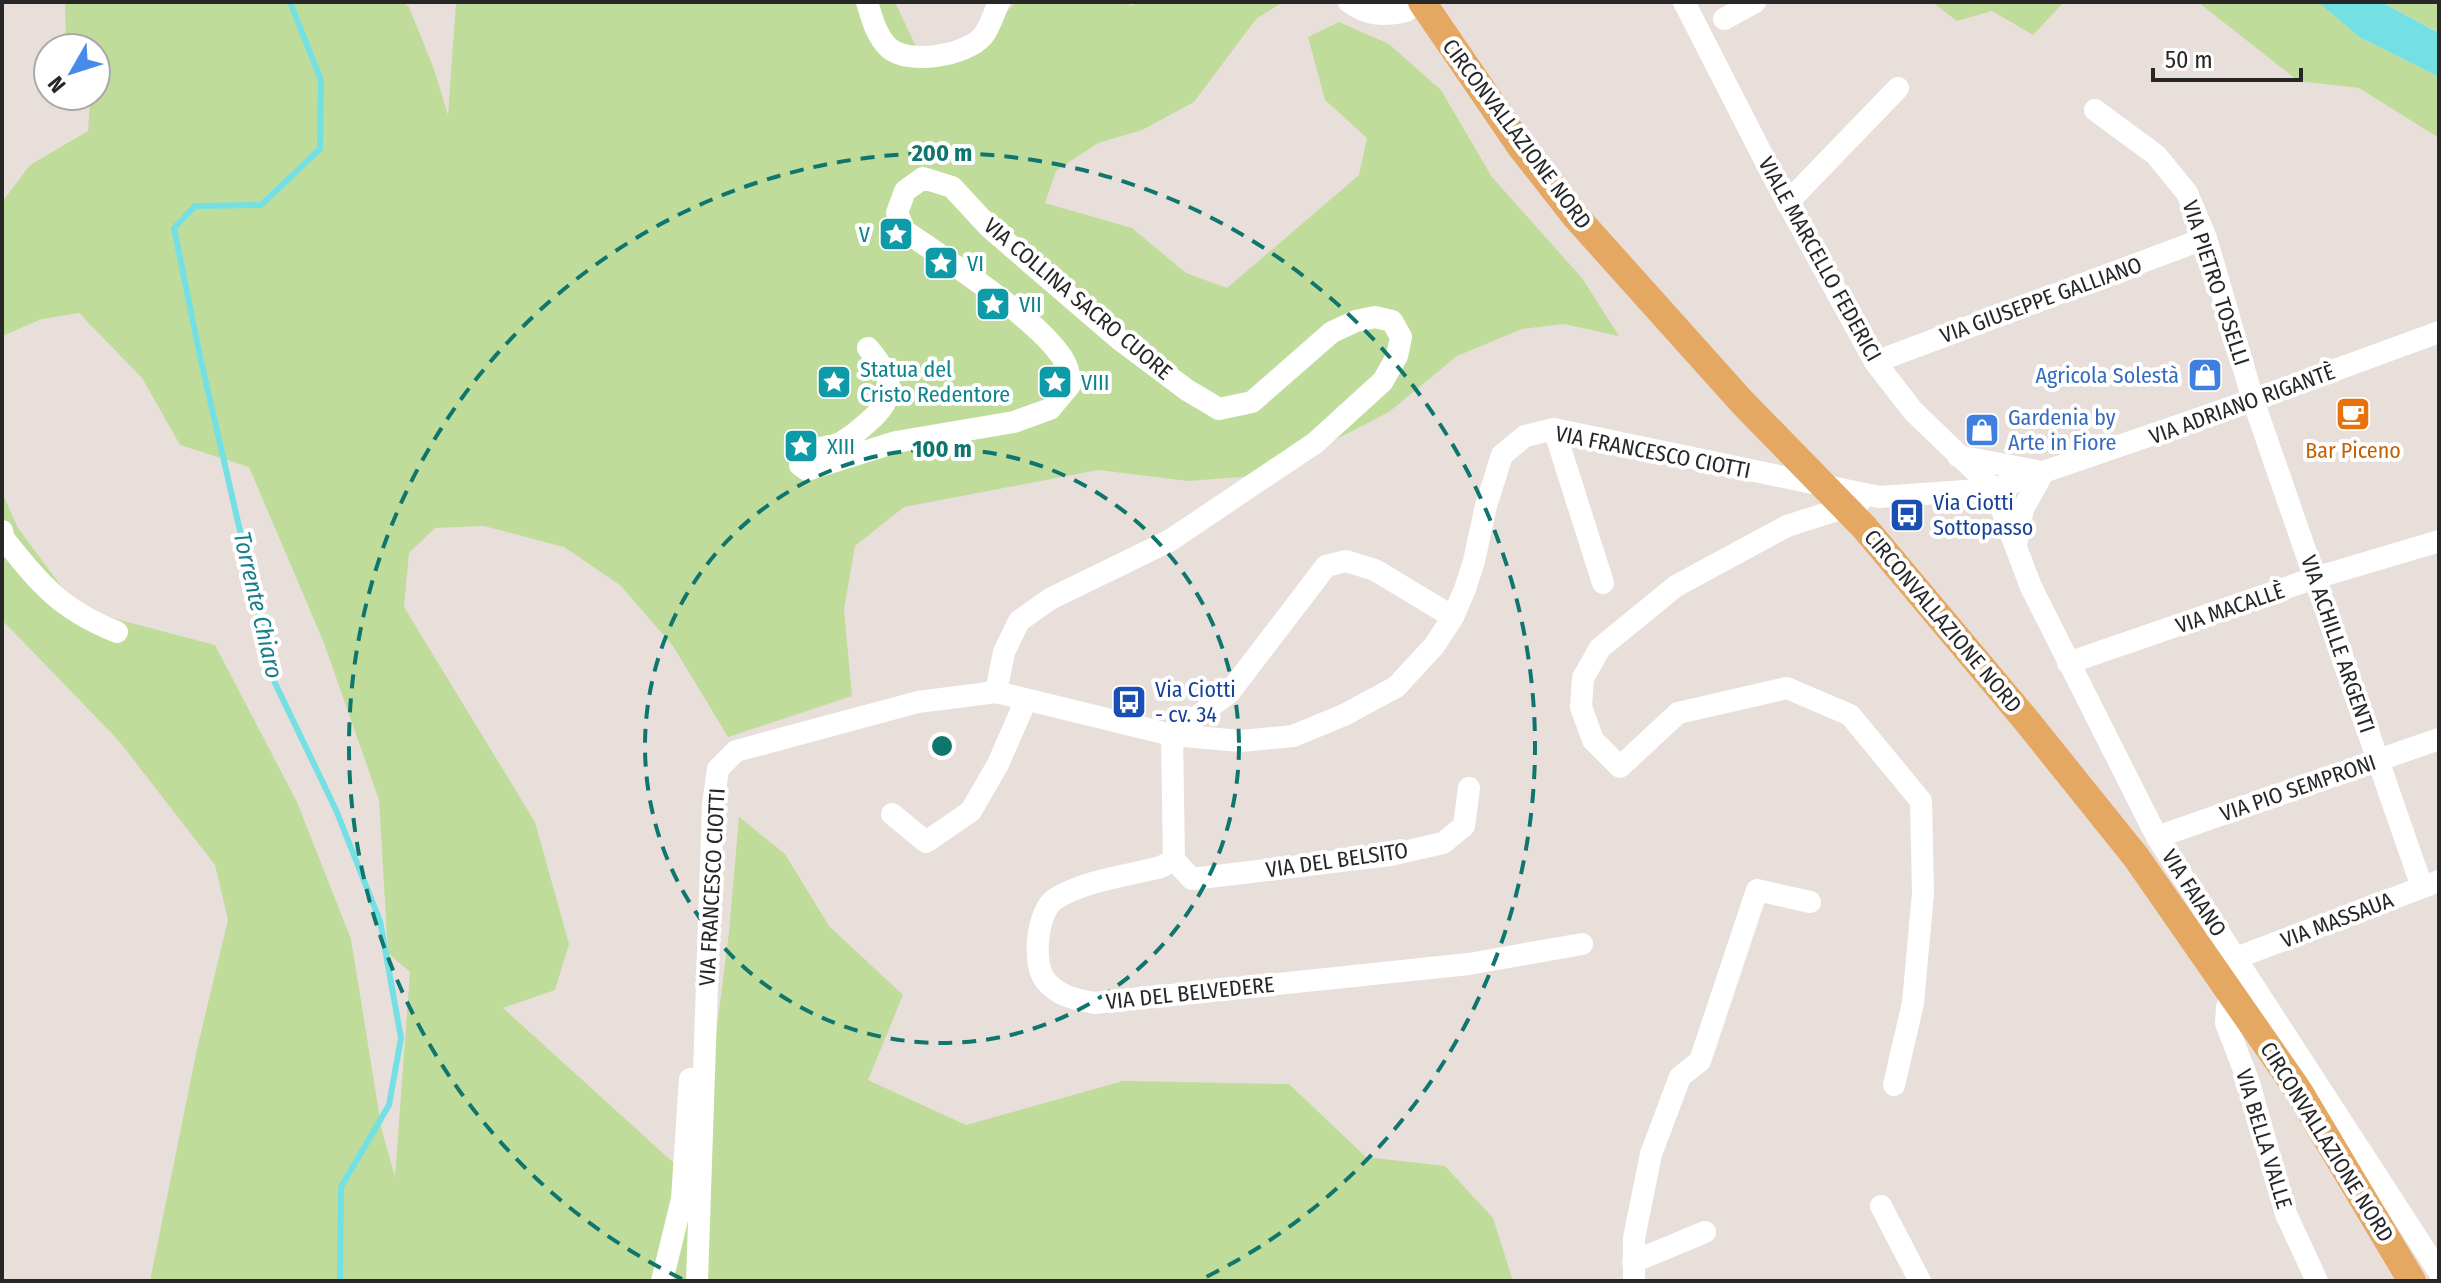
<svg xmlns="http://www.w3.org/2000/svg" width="2441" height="1283" font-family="'Fira Sans Condensed',sans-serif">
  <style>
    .green { fill: #c0dc9a }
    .water { fill: #74e0e4 }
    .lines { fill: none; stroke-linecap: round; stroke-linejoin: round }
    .stream { stroke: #74e0e4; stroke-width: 6 }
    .minor { stroke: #fff; stroke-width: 22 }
    .major { stroke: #e4a863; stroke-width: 28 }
    .ring { fill: none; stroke: #0f766e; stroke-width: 4; stroke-dasharray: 14 10 }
    .labels { text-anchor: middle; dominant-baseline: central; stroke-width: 8; stroke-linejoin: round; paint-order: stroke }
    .street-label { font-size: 22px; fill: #272727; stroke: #fff }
    .culture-label { font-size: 22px; fill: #0d838f; stroke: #fff; text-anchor: start }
    .shop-label { font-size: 22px; fill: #366cbe; stroke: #fff; text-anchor: end }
    .food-label { font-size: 22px; fill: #c56008; stroke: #fff }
    .transit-label { font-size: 22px; fill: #164399; stroke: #fff; text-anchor: start }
    .water-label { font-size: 24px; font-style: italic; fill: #177e8b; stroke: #fff }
    .centre { fill: #0f766e; stroke: #fff; stroke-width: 4 }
    .ring-label { font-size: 24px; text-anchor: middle; font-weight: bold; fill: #0f766e; stroke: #fff; stroke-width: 8; stroke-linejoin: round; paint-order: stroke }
  </style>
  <rect width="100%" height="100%" fill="#e9dfda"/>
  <!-- green -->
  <g class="green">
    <polygon points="65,2 402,2 409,7 434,69 448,115 456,2 895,2 917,49 979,42 1016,2 1128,2 1130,6 1140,2 1283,2 1256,19 1194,102 1142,130 1098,143 1056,171 1045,203 1132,228 1186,273 1227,288 1359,175 1367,138 1325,100 1308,37 1339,22 1389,44 1441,90 1492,177 1582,278 1619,336 1564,324 1522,329 1457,356 1389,412 1267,475 1188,481 1098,470 904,507 855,546 844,610 852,696 728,737 673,646 620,585 564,547 484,526 435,528 409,553 404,607 535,822 569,944 555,990 503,1008 697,1184 729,932 739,817 785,854 829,926 903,995 868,1080 966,1125 1123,1081 1289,1084 1366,1157 1445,1166 1493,1218 1513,1281 150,1281 197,1049 228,920 215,865 119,741 5,623 2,616 2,492 18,528 78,609 215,645 297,802 351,939 382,1131 395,1177 410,972 388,953 379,800 324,643 249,467 180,445 142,378 79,313 42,319 2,336 2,202 30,165 88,131 90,101 87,96 96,96 96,48 66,48"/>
    <polygon points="1932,2 2064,2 2033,35 1992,11 1957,21"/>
    <polygon points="2198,2 2318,2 2359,37 2439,77 2439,138 2359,88 2298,81"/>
    <polygon points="2381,2 2439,2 2439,33 2438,32"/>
  </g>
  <!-- water -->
  <polygon class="water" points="2318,2 2381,2 2439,33 2439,77 2359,37"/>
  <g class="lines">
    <!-- stream -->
    <polyline class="stream" points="290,2 321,80 320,149 261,205 195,206 174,228 201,361 275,683 336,810 380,921 401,1038 389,1105 341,1187 340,1281"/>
    <!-- minor -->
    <g class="minor">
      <path d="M 867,2 C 872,18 876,36 889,48 C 909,65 966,56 983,36 C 990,27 994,13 999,2"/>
      <path d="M 1349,2 C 1368,16 1384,16 1406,11"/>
      <polyline points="1684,2 1773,176 1875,362 1913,411 1994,489 2031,587 2157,837 2439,1272"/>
      <polyline points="1724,19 1755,2"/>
      <polyline points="2095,110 2156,155 2187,193 2206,238 2253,400 2422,887"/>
      <polyline points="1787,203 1898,88"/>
      <path d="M 868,348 C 893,377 899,397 867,423 C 858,431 847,441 835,445 C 822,449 811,446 800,457 L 800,465 L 807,470 L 896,442 L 1014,422 L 1050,409 L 1070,385 C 1069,379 1069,372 1067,367 C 1053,328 942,257 905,231 L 897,213 L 905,191 L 923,178 L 952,187 L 990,228 L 1119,339 L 1187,390 L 1219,409 L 1252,402 L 1332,332 L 1356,321 L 1375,317 L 1392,321 L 1401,337 L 1397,356 L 1383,381 L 1315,443 L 1169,541 L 1050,599 L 1019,621 L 1004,652 L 996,692"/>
      <polyline points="1875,362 2206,238"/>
      <polyline points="1554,429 1603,583"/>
      <polyline points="1958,456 2042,472"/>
      <polyline points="1859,503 1787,526 1676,586 1600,648 1583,678 1581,707 1593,740 1620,767 1678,713 1787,688 1850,715 1921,801 1923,893 1913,1003 1894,1085"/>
      <path d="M 2,531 L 4,539 C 41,585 61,610 117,632"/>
      <polyline points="2016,545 2023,509 2043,473"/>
      <path d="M 1453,617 L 1375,570 L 1346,561 L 1326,566 L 1229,693 L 1172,735 L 1174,860 L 1161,867 C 1126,876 1086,880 1055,899 C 1037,911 1032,963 1045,980 C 1058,996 1074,999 1094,1003 L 1469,964 L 1582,944"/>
      <polyline points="2068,663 2315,578 2439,541"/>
      <polyline points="892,814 926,842 971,811 998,764 1026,700"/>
      <polyline points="2157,837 2439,739"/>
      <polyline points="1174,860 1192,879 1390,855 1443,843 1464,826 1469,788"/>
      <polyline points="2236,958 2439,881"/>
      <polyline points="2234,995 2227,1007 2226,1023 2249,1083 2286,1214 2317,1281"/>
      <polyline points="1881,1206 1920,1281"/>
      <polyline points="1633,1262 1705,1232"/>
      <polyline points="662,1281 682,1199 690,1079"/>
      <polyline points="697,1281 713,805 718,769 736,751 918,702 996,692 1172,735 1241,741 1293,736 1344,715 1396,687 1434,646 1453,617 1465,589 1474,561 1486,506 1502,455 1525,436 1554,429 1879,497 1994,489 2253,400 2439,332"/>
      <polyline points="1634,1281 1634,1238 1651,1154 1680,1077 1700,1061 1757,890 1810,902"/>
    </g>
    <!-- major -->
    <polyline class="major" points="1422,2 1521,147 1576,217 1742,402 1864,527 2026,720 2136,857 2298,1090 2412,1281"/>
  </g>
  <!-- distance rings -->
  <g class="ring">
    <circle cx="942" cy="746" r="297"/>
    <path d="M682 1279A593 593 0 1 1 1202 1279"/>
  </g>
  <!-- icons -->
  <defs>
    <g id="sight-square" transform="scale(1.8)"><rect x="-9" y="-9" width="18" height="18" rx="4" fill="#0f9aa8" stroke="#fff"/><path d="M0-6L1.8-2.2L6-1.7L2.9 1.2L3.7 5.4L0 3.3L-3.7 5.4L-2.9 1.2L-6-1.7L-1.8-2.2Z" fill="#fff"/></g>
    <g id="shop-square" transform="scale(1.8)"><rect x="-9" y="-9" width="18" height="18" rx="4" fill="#3f7fe0" stroke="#fff"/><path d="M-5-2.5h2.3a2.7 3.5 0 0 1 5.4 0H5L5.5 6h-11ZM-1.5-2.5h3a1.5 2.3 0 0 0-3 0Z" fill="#fff"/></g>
    <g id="cafe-square" transform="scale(1.8)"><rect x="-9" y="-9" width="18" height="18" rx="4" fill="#e8710a" stroke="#fff"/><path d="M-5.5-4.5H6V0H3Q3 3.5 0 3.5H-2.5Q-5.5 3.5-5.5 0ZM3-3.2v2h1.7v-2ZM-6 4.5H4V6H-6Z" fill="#fff"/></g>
    <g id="bus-square" transform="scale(1.8)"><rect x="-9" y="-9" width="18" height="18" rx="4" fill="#1a4fb4" stroke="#fff"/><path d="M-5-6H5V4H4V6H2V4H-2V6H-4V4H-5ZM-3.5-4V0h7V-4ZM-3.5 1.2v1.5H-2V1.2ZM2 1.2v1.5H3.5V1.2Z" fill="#fff"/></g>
  </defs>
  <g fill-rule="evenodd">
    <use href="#sight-square" x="896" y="234"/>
    <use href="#sight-square" x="941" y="263"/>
    <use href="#sight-square" x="993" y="304"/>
    <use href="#shop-square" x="2205" y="375"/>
    <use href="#sight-square" x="834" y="382"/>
    <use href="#sight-square" x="1055" y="382"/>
    <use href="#cafe-square" x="2353" y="414"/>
    <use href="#shop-square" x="1982" y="430"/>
    <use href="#sight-square" x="801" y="446"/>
    <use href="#bus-square" x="1907" y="515"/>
    <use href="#bus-square" x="1129" y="702"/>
  </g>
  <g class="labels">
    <!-- street labels -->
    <g class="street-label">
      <text transform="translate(1517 134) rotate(53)">CIRCONVALLAZIONE NORD</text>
      <text transform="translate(1820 259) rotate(61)">VIALE MARCELLO FEDERICI</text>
      <text transform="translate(2216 283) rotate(72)">VIA PIETRO TOSELLI</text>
      <text transform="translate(1078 299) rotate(40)">VIA COLLINA SACRO CUORE</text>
      <text transform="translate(2041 300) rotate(-20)">VIA GIUSEPPE GALLIANO</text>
      <text transform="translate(2242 404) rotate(-20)">VIA ADRIANO RIGANTÈ</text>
      <text transform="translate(1653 452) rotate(11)">VIA FRANCESCO CIOTTI</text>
      <text transform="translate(2230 608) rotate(-19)">VIA MACALLÈ</text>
      <text transform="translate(1943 621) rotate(50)">CIRCONVALLAZIONE NORD</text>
      <text transform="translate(2338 644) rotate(71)">VIA ACHILLE ARGENTI</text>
      <text transform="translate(2298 788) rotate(-19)">VIA PIO SEMPRONI</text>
      <text transform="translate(1337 860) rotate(-8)">VIA DEL BELSITO</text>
      <text transform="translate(712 887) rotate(-87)">VIA FRANCESCO CIOTTI</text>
      <text transform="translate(2194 893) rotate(57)">VIA FAIANO</text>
      <text transform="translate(2337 920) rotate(-21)">VIA MASSAUA</text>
      <text transform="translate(1190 993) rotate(-6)">VIA DEL BELVEDERE</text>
      <text transform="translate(2264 1139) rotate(73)">VIA BELLA VALLE</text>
      <text transform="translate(2327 1142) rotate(58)">CIRCONVALLAZIONE NORD</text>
    </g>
    <!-- culture labels -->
    <g class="culture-label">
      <text x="870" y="234" text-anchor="end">V</text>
      <text x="967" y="263">VI</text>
      <text x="1019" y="304">VII</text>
      <text x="860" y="369">Statua del<tspan x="860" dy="25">Cristo Redentore</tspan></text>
      <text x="1081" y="382">VIII</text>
      <text x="827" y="446">XIII</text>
    </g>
    <!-- shop labels -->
    <g class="shop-label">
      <text x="2179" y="375">Agricola Solestà</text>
      <text x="2008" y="417" text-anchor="start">Gardenia by<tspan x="2008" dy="25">Arte in Fiore</tspan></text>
    </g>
    <!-- food labels -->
    <g class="food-label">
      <text x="2353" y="450">Bar Piceno</text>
    </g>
    <!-- transit labels -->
    <g class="transit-label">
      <text x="1933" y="502">Via Ciotti<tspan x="1933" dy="25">Sottopasso</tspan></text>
      <text x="1155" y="689">Via Ciotti<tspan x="1155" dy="25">- cv. 34</tspan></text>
    </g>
    <!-- water labels -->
    <g class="water-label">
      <text transform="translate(258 605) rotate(77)">Torrente Chiaro</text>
    </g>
  </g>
  <circle cx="942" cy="746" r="12" class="centre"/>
  <g class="ring-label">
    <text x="942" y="161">200 m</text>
    <text x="942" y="457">100 m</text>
  </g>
  <!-- border -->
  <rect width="2441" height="1283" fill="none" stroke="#272727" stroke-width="8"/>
  <!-- north arrow -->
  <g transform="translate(72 72) rotate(231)"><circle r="38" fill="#ffffff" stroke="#a9a9a9" stroke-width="2"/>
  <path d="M0-6L14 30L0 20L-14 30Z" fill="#458bea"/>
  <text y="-12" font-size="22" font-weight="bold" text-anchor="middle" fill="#272727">N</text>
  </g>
  <!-- scale -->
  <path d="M2153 68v12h148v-12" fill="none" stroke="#272727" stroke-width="4"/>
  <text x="2165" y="68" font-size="24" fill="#272727" stroke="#ffffff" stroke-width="6" paint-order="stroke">50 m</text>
</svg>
